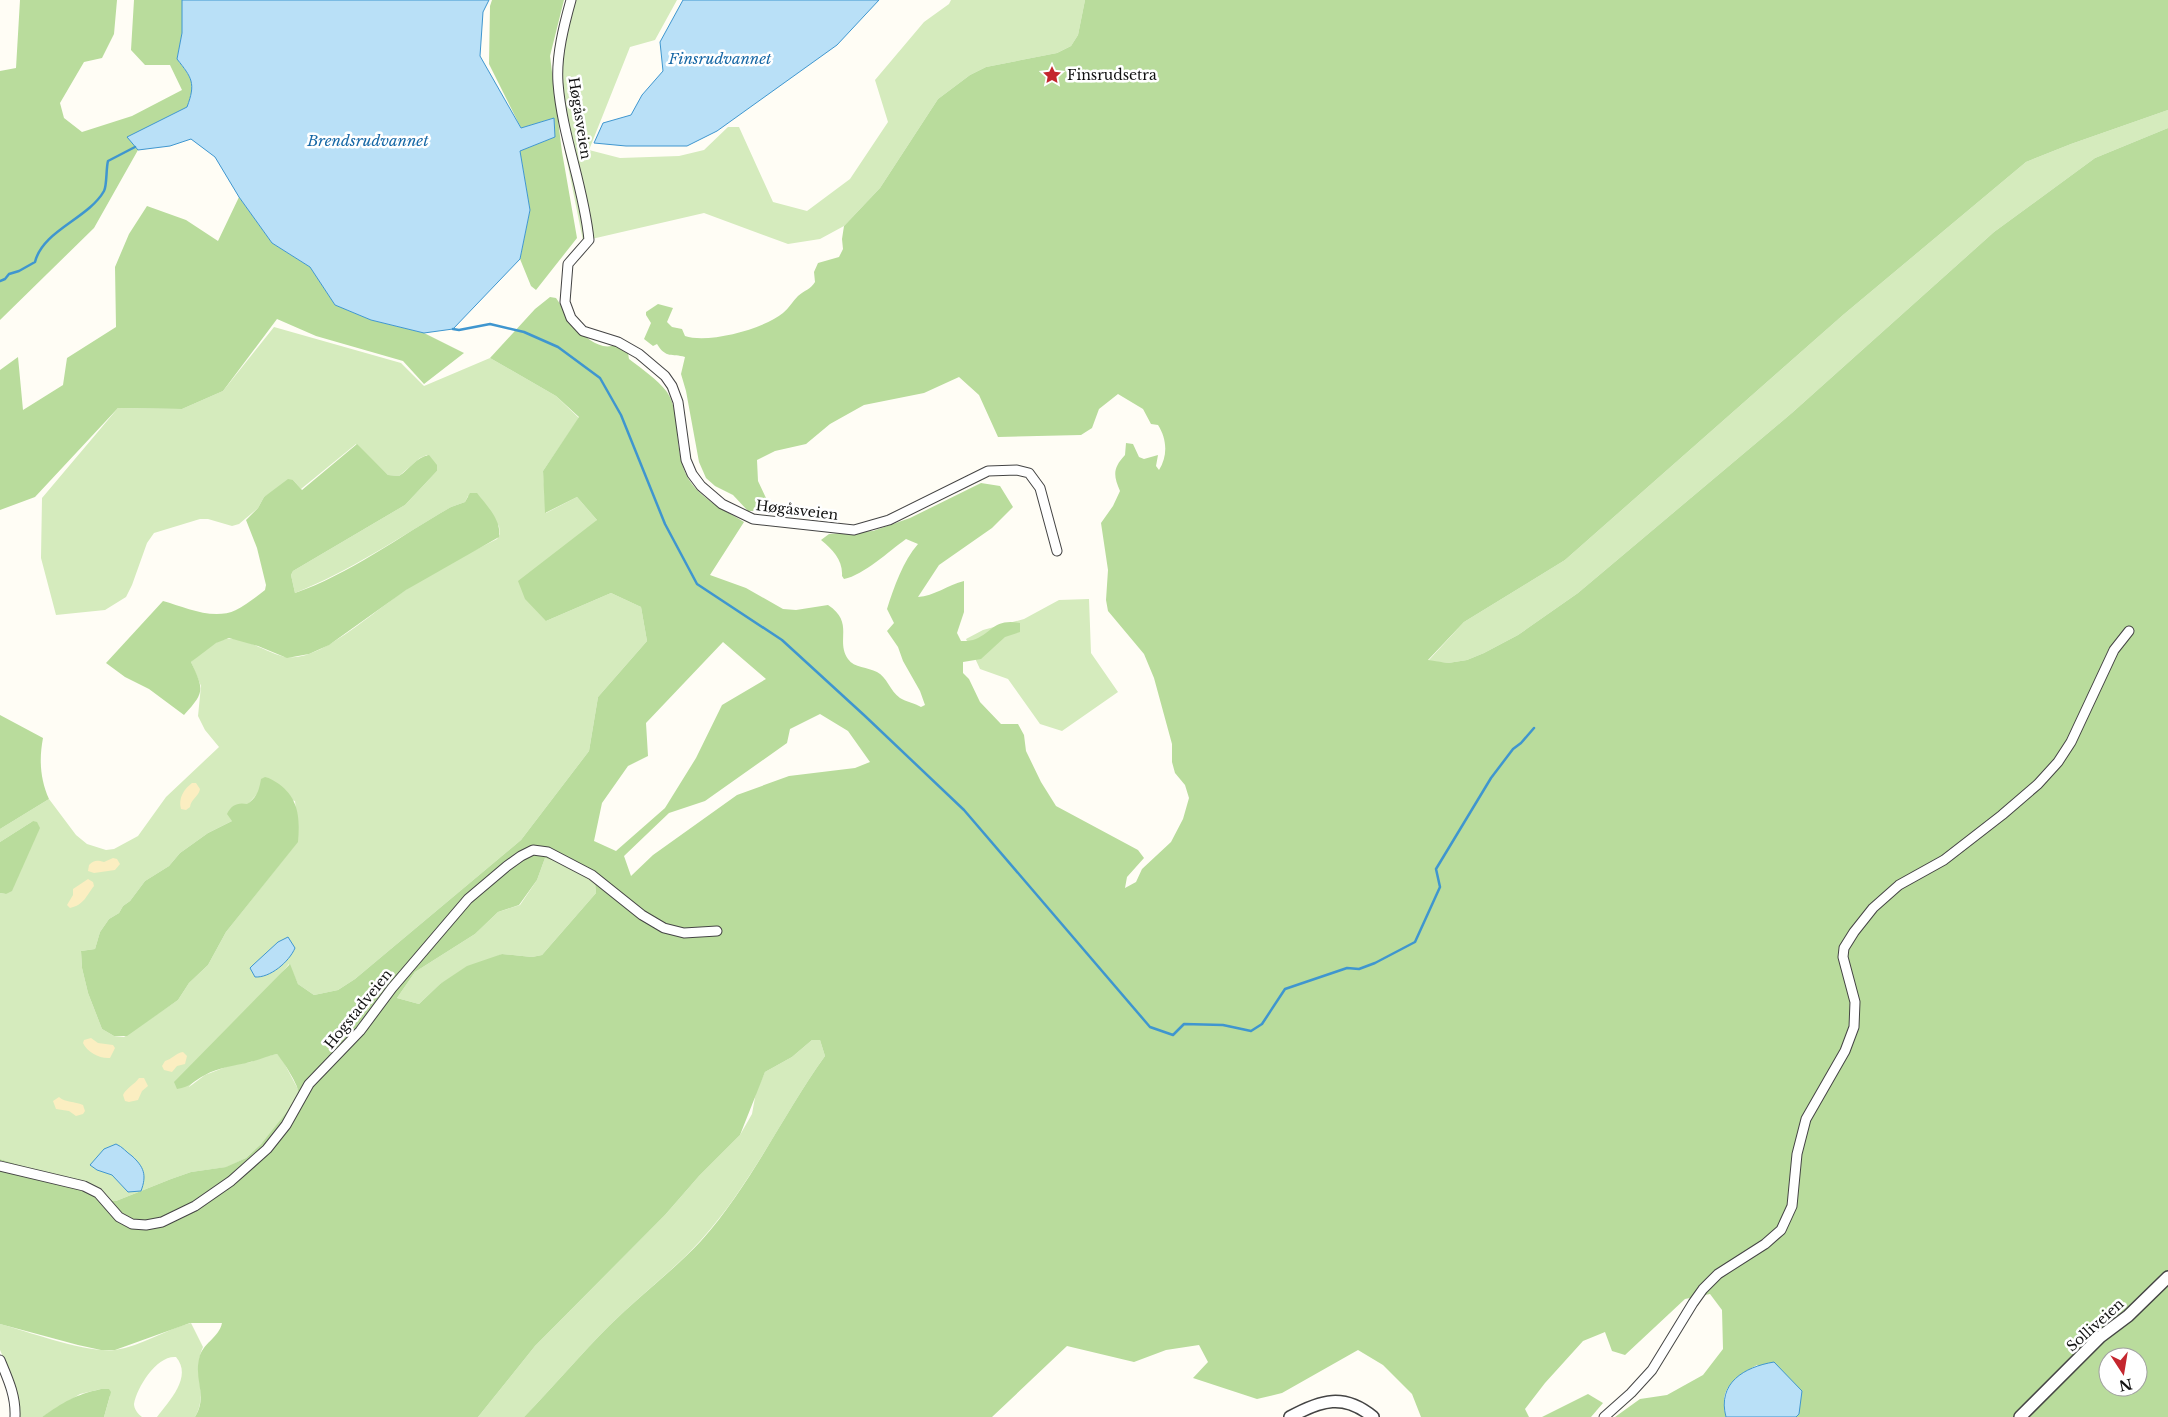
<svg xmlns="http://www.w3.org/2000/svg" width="2168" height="1417" font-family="'Libre Baskerville',serif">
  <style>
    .green { fill: #d5ebbd; fill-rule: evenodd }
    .forest { fill: #b9dc9c; fill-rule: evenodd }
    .sand { fill: #fbeec1 }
    .water { fill: #b9e0f7; stroke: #3f96cf }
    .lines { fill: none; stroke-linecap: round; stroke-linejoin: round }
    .stream { stroke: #3f96cf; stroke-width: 2.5 }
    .minor-casing { stroke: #444; stroke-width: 11 }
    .tertiary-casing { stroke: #444; stroke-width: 14 }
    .minor { stroke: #fff; stroke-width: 9 }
    .tertiary { stroke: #fff; stroke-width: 11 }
    .labels { text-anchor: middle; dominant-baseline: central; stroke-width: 5; stroke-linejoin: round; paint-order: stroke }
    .poi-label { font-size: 14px; fill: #111; stroke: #fff; text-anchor: start }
    .street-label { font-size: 14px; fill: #111; stroke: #fff }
    .water-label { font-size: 15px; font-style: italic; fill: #1768a6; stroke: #fff }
  </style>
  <rect width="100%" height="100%" fill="#fffdf5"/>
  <!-- green -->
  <g class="green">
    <polygon points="568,0 677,0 655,40 630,47 589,150 620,158 679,156 704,150 728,127 739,127 773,202 807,211 850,179 888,122 875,80 924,22 949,4 951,0 1085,0 1078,35 1071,46 1057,53 986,67 970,75 938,99 880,188 844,226 820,239 788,244 704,213 583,241 564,146 555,63"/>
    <polygon points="2168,110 2168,128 2095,158 1994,232 1793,412 1578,593 1518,635 1484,653 1467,660 1448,663 1428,661 1464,622 1565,560 1843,315 2026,162 2071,144"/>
    <path d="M 274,327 L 401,363 L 424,386 L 490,358 L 556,396 L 579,418 L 543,471 L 546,513 L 577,497 L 597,520 L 546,621 L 611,593 L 641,607 L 647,641 L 598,697 L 589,751 L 521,840 L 355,979 L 338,990 L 314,995 L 298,984 L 289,964 L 189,1087 L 205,1075 L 231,1065 L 251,1062 L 262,1057 L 277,1054 L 282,1059 L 300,1093 L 288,1112 L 261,1144 L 246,1158 L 227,1167 L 191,1172 L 171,1179 L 116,1201 L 112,1201 L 93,1187 L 0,1159 L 0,893 L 6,894 L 33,821 L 0,842 L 0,829 L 49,799 L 76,835 L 87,844 L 106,850 L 114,849 L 138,836 L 166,797 L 219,747 L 205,730 L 198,716 L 201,686 L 191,662 C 200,654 210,644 222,640 C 242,633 268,655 287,657 C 293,658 304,656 309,654 C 338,644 378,609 404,591 C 433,571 465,555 497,539 L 500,534 L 499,526 L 468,496 L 465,502 L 451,507 C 400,537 350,571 295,593 L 291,575 L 293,571 L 405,505 L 437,471 L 427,455 L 420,458 L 399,476 L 388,475 L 356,444 L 301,489 L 293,480 L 264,497 L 258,508 L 239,524 L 232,526 L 208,519 L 200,519 L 154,533 L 147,543 L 132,585 L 126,597 L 105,610 L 56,615 L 41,558 L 42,498 L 118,408 L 182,409 L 223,391 ZM 259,792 L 295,801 L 298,829 L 295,845 L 226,932 L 208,965 L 189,983 L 178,1000 L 124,1037 L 114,1036 L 102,1029 L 88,993 L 82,968 L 81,951 L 95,949 L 100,932 L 109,919 L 119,913 L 123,906 L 130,901 L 145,881 L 169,866 L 180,853 L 208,833 L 232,821 Z"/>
    <polygon points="1089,599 1091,653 1118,692 1062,731 1040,724 1008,679 980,669 966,639 983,630 1024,619 1059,600"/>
    <polygon points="545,858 563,864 595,883 596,893 542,955 532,957 502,954 440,984 419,1004 397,998 415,972 475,934 498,912 520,905 537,880"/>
    <path d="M 812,1040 L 820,1040 L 825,1056 C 782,1116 751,1185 701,1240 C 673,1271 639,1296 609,1326 C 580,1355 553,1387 524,1417 L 478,1417 L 535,1346 L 665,1215 L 699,1176 L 740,1135 L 752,1114 L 756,1092 L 765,1072 L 792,1057 Z"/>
    <path d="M 191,1323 L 203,1347 C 191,1372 209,1394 195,1417 L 157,1417 C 169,1401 193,1377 176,1357 C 157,1355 137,1387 134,1404 C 134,1409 138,1414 142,1417 L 104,1417 L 110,1396 L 109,1389 L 101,1389 L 80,1394 L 42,1417 L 19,1417 L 14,1381 L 0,1350 L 0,1324 C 30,1332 85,1353 115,1350 C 142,1346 166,1329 191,1323 Z"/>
  </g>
  <!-- forest -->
  <g class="forest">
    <path d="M 20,0 L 117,0 L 114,34 L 102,58 L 84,62 L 60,103 L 64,118 L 82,132 L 132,116 L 182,90 L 170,65 L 145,65 L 131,50 L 134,0 L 182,0 L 182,33 L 177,59 C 192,79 196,82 187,107 L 128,137 L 138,150 L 94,228 L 0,320 L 0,71 L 16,68 Z"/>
    <polygon points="492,0 564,0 550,56 562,152 577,238 536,290 531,286 520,259 530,210 520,151 555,137 554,118 521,128 489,64 490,6"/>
    <path d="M 1085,0 L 2168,0 L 2168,110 L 2071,144 L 2026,162 L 1843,315 L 1565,560 L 1464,622 L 1428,660 L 1448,663 L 1467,660 L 1484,653 L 1518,635 L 1578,593 L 1793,412 L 1994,232 L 2095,158 L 2168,128 L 2168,1417 L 1796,1417 L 1799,1414 L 1757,1365 C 1734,1379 1718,1387 1726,1417 L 1615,1417 L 1640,1399 L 1667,1395 L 1703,1375 L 1723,1349 L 1722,1310 L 1710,1294 L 1685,1299 L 1625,1355 L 1612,1351 L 1605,1332 L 1583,1341 L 1545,1383 L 1525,1409 L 1529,1417 L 1421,1417 L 1412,1394 L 1383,1365 L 1358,1350 L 1282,1393 L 1257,1399 L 1193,1378 L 1208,1362 L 1199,1345 L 1166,1350 L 1134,1362 L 1067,1346 L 992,1417 L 524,1417 C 553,1387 580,1355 609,1326 C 639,1296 673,1271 701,1241 C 751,1185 782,1116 825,1056 L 820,1040 L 812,1040 L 792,1057 L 765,1072 L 740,1135 L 699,1176 L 665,1215 L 535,1346 L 478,1417 L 195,1417 C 208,1396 194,1381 199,1359 C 202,1343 219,1338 222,1323 L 190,1323 L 115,1350 L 101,1350 L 78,1345 L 0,1324 L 0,1159 L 93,1187 L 112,1201 L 116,1201 L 171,1179 L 191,1172 L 226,1167 L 246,1158 L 261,1144 L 299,1097 C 301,1088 283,1061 277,1054 C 267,1056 259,1060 250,1062 C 235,1066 219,1067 205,1075 C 193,1081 191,1087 177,1089 L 174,1082 L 290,964 L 298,984 L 314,995 L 338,990 L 355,979 L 521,840 L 589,751 L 598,697 L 647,641 L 641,607 L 611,593 L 546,621 L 525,599 L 518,581 L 597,520 L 577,497 L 545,513 L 543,471 L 579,417 L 556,396 L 490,358 L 535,309 L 550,297 L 556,298 C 569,316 579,339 603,346 C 613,348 621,342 630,346 L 628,353 L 629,359 C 642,369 657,379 667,392 C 683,415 671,457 692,484 C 705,501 726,511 744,522 L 710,575 L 746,588 L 783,609 L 796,610 L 828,605 C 855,623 835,640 848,659 C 854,668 868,667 877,672 C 887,677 890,691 900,698 C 906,702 915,703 921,707 L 925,705 L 920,691 L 903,661 L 898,647 L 887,631 L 894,623 L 887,609 C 894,587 903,561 918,544 L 906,539 C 889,551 864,575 844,579 L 842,576 C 843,560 833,550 821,540 L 829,534 L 873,531 L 910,518 L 981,483 L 1000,486 L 1013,507 L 992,528 L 939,565 L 918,597 C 934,596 948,585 964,581 L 964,612 L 957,633 L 961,641 C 964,641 969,641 973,640 C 992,634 993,618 1020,623 L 1020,632 L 1005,637 L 981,659 L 963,662 L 963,673 L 969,679 L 980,702 L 1001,724 L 1018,724 L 1024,735 L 1026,751 L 1041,782 L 1056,806 L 1138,850 L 1144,858 L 1127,877 L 1125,888 L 1136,882 L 1142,869 L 1171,842 L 1183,819 L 1189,798 L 1185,785 L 1175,773 L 1172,762 L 1172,744 L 1154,678 L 1144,654 L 1108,611 L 1106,600 L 1108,570 L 1101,523 L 1113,506 L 1120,491 C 1113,475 1113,468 1125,455 L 1126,443 L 1133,444 L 1139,457 L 1144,459 L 1158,455 L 1156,466 L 1159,470 C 1168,456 1167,439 1158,425 L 1151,424 L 1143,409 L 1118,394 L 1099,409 L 1092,428 L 1081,435 L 998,437 L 979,395 L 959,377 L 924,393 L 864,405 L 830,424 L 806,444 L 775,451 L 757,460 L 758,481 L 766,498 L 767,511 L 748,511 L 733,495 L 715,486 L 706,478 L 699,462 L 686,391 L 681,374 L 685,357 C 672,353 666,359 657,344 L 653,346 L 644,339 L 651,323 L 646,315 L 646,312 L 658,304 L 673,308 L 667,322 L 672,327 L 682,329 L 685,336 C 708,344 764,329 783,313 C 789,308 793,301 798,296 C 805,290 811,289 815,282 L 814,272 L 818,263 L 839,257 L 843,249 L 842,239 L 844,226 L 880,188 L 938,99 L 970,75 L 986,67 L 1057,53 L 1071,46 L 1078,35 ZM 723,642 L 766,679 L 722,705 L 696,758 L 665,808 L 616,851 L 594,841 L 602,803 L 628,766 L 648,756 L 646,723 ZM 820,714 L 848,731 L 870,762 L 855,768 L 789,776 L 737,795 L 653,855 L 631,876 L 624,856 L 669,813 L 705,801 L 787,743 L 790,729 ZM 545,858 L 563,864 L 595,883 L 596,893 L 542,955 L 532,957 L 502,954 L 467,966 L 440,984 L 419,1004 L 397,998 L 415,972 L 475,934 L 498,912 L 519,905 L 537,880 ZM 2108,1357 L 2138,1357 L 2138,1387 L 2108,1387 Z"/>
    <polygon points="239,197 272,243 310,267 335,305 371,320 424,333 464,353 424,384 403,361 316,336 277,319 223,391 182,409 118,408 35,497 0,510 0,370 18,357 23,410 63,385 67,358 116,327 115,267 129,234 147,206 186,220 218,241"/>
    <path d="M 357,444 L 388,475 L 399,476 C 410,469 416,457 429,455 L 437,465 L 437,471 L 405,505 L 293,571 L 291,575 L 295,593 C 350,574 400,536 451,507 L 465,502 L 470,493 L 477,493 C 486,505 502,520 499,537 L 406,590 L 329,645 L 309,654 L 287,658 L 258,646 L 229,638 L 216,643 L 191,662 C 204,690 205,692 184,715 L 149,689 L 125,677 L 106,663 L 163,601 C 185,607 213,621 236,610 C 246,605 256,597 265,590 L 266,585 L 257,548 L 246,520 L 258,508 L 264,497 L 288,479 L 293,480 L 302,490 Z"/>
    <path d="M 0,715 L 43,738 C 39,759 40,779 49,799 L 0,829 Z"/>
    <path d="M 265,777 C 270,778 274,781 279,784 C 299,799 300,818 298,842 L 226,932 L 208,965 L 189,983 L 178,1000 L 127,1036 L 114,1036 L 102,1029 L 88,993 L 82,968 L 81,951 L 95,949 L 100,932 L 109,919 L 119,913 L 123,906 L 130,901 L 145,881 L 169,866 L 180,853 L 208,833 L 232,821 L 227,814 C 231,805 238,802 247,804 C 257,797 259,791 261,779 Z"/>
    <polygon points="33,821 37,822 40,828 12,891 6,894 0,893 0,842"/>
    <path d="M 101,1389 L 109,1389 L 111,1392 L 104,1417 L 42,1417 C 64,1402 74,1395 101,1389 Z"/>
    <polygon points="1588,1394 1603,1403 1591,1417 1542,1417"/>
  </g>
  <!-- sand -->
  <g class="sand">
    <path d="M 192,783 L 196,783 L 200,789 C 199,796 191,799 190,807 L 186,810 L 181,809 C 178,798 184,789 192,783 Z"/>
    <path d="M 113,858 L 117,859 L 120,864 L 115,870 L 94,873 L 88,871 L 89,865 C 94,860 97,860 104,862 Z"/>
    <path d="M 88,879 L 93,882 L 94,886 C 86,896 84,905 70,908 L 67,905 L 73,895 L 73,889 Z"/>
    <path d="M 91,1038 L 98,1043 L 113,1045 L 115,1048 L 110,1058 C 100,1059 87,1052 83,1043 L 84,1040 Z"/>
    <path d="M 183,1052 L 187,1056 L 185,1064 L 177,1066 L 172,1072 L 164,1070 L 162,1066 L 165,1061 C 172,1059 176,1053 183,1052 Z"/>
    <path d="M 139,1078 L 144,1078 L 148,1086 L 142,1091 L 138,1100 L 129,1102 L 125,1101 L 123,1095 C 126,1088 134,1085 139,1078 Z"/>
    <path d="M 59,1097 C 66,1103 74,1101 83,1105 L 85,1111 L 83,1114 L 76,1116 L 69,1111 L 56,1109 L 53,1101 Z"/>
  </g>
  <!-- water -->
  <g class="water">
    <path d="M 182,0 L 489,0 L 483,12 L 480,56 L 521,128 L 554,118 L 555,137 L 520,151 L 530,210 L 520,259 L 453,329 L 424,333 L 371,320 L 335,305 L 310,267 L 272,243 L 239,197 L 215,157 L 191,139 L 170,146 L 138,150 L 127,137 L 187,107 C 196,83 192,78 177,59 L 182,33 Z"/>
    <polygon points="683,0 879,0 837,45 717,131 687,146 626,146 594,143 603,123 631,115 642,95 663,71 660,42"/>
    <path d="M 288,937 L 295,948 C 289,962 270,978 255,977 L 250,968 L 253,965 L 278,942 Z"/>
    <path d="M 116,1144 C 123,1147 126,1152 132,1156 C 144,1167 147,1175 141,1191 L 128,1192 L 112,1175 L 97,1170 L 90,1165 L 104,1149 Z"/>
    <path d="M 1774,1362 L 1802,1391 L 1799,1414 L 1796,1417 L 1726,1417 C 1717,1383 1744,1367 1774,1362 Z"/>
  </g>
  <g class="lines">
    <!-- stream -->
    <g class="stream">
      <path d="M 0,281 L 5,279 L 9,274 L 19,271 L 35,262 C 43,230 88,219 104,191 C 107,186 106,168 108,161 L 135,147"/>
      <polyline points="453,329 459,330 490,324 524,332 558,347 600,378 621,415 665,524 697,584 782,640 865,716 964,810 1150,1027 1173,1035 1184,1024 1223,1025 1251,1031 1262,1024 1285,989 1347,968 1359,969 1375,963 1415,942 1440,887 1436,869 1491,778 1513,749 1521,743 1534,728"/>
    </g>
    <!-- minor casing -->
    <g class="minor-casing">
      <g id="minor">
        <path d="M 571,0 C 564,25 556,56 558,83 C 562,136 584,187 589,240 L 568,264 L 565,302 L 571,318 L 583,331 L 618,342 L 639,354 L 665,376 L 672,386 L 678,402 L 686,460 L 692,474 L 701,486 L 722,504 L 753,519 L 854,530 L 889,520 L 988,471 L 1017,470 L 1029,473 L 1040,488 L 1057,551"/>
        <polyline points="0,1166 84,1186 98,1193 119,1217 132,1224 146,1225 162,1222 195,1206 231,1181 267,1149 286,1125 309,1084 360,1031 392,988 468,899 507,866 521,856 533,850 548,852 592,875 642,915 664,928 684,933 717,931"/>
        <path d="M 0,1360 C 8,1379 16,1396 15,1417"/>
        <polyline points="1604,1417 1631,1393 1652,1370 1693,1303 1703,1289 1718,1274 1765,1244 1781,1230 1792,1206 1797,1154 1806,1119 1845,1051 1854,1027 1855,1002 1843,957 1844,948 1854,932 1873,908 1899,885 1944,860 2002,815 2038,784 2058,762 2071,742 2114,650 2129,631"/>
      </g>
    </g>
    <!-- tertiary casing -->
    <g class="tertiary-casing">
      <g id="tertiary">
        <path d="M 1290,1417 C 1321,1400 1344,1393 1373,1417"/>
        <polyline points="2020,1417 2100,1337 2128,1316 2168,1277"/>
      </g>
    </g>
    <!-- minor -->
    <use href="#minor" class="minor"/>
    <!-- tertiary -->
    <use href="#tertiary" class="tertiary"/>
  </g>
  <!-- icons -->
  <defs>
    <g id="sight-bare" transform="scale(1.5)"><path d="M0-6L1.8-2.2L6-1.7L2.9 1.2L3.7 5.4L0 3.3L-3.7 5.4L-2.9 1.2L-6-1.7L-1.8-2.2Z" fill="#c4262e" stroke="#fff" stroke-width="2.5" paint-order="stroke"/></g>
  </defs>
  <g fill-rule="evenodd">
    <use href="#sight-bare" x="1052" y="75"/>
  </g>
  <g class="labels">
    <!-- poi labels -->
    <g class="poi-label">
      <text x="1067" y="75">Finsrudsetra</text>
    </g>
    <!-- street labels -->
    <g class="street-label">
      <text transform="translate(580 118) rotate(81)">Høgåsveien</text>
      <text transform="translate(797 510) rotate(7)">Høgåsveien</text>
      <text transform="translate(358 1009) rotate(-51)">Hogstadveien</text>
      <text transform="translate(2095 1325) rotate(-42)">Solliveien</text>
    </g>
    <!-- water labels -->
    <g class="water-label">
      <text x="720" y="58">Finsrudvannet</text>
      <text x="368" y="140">Brendsrudvannet</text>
    </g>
  </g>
  <!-- north arrow -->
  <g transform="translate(2123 1372) rotate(168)"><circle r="24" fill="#ffffff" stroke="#a0a0a0"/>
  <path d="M0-4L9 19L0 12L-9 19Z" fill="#c4262e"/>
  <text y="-8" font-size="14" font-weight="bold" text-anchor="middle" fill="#111111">N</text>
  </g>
</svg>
